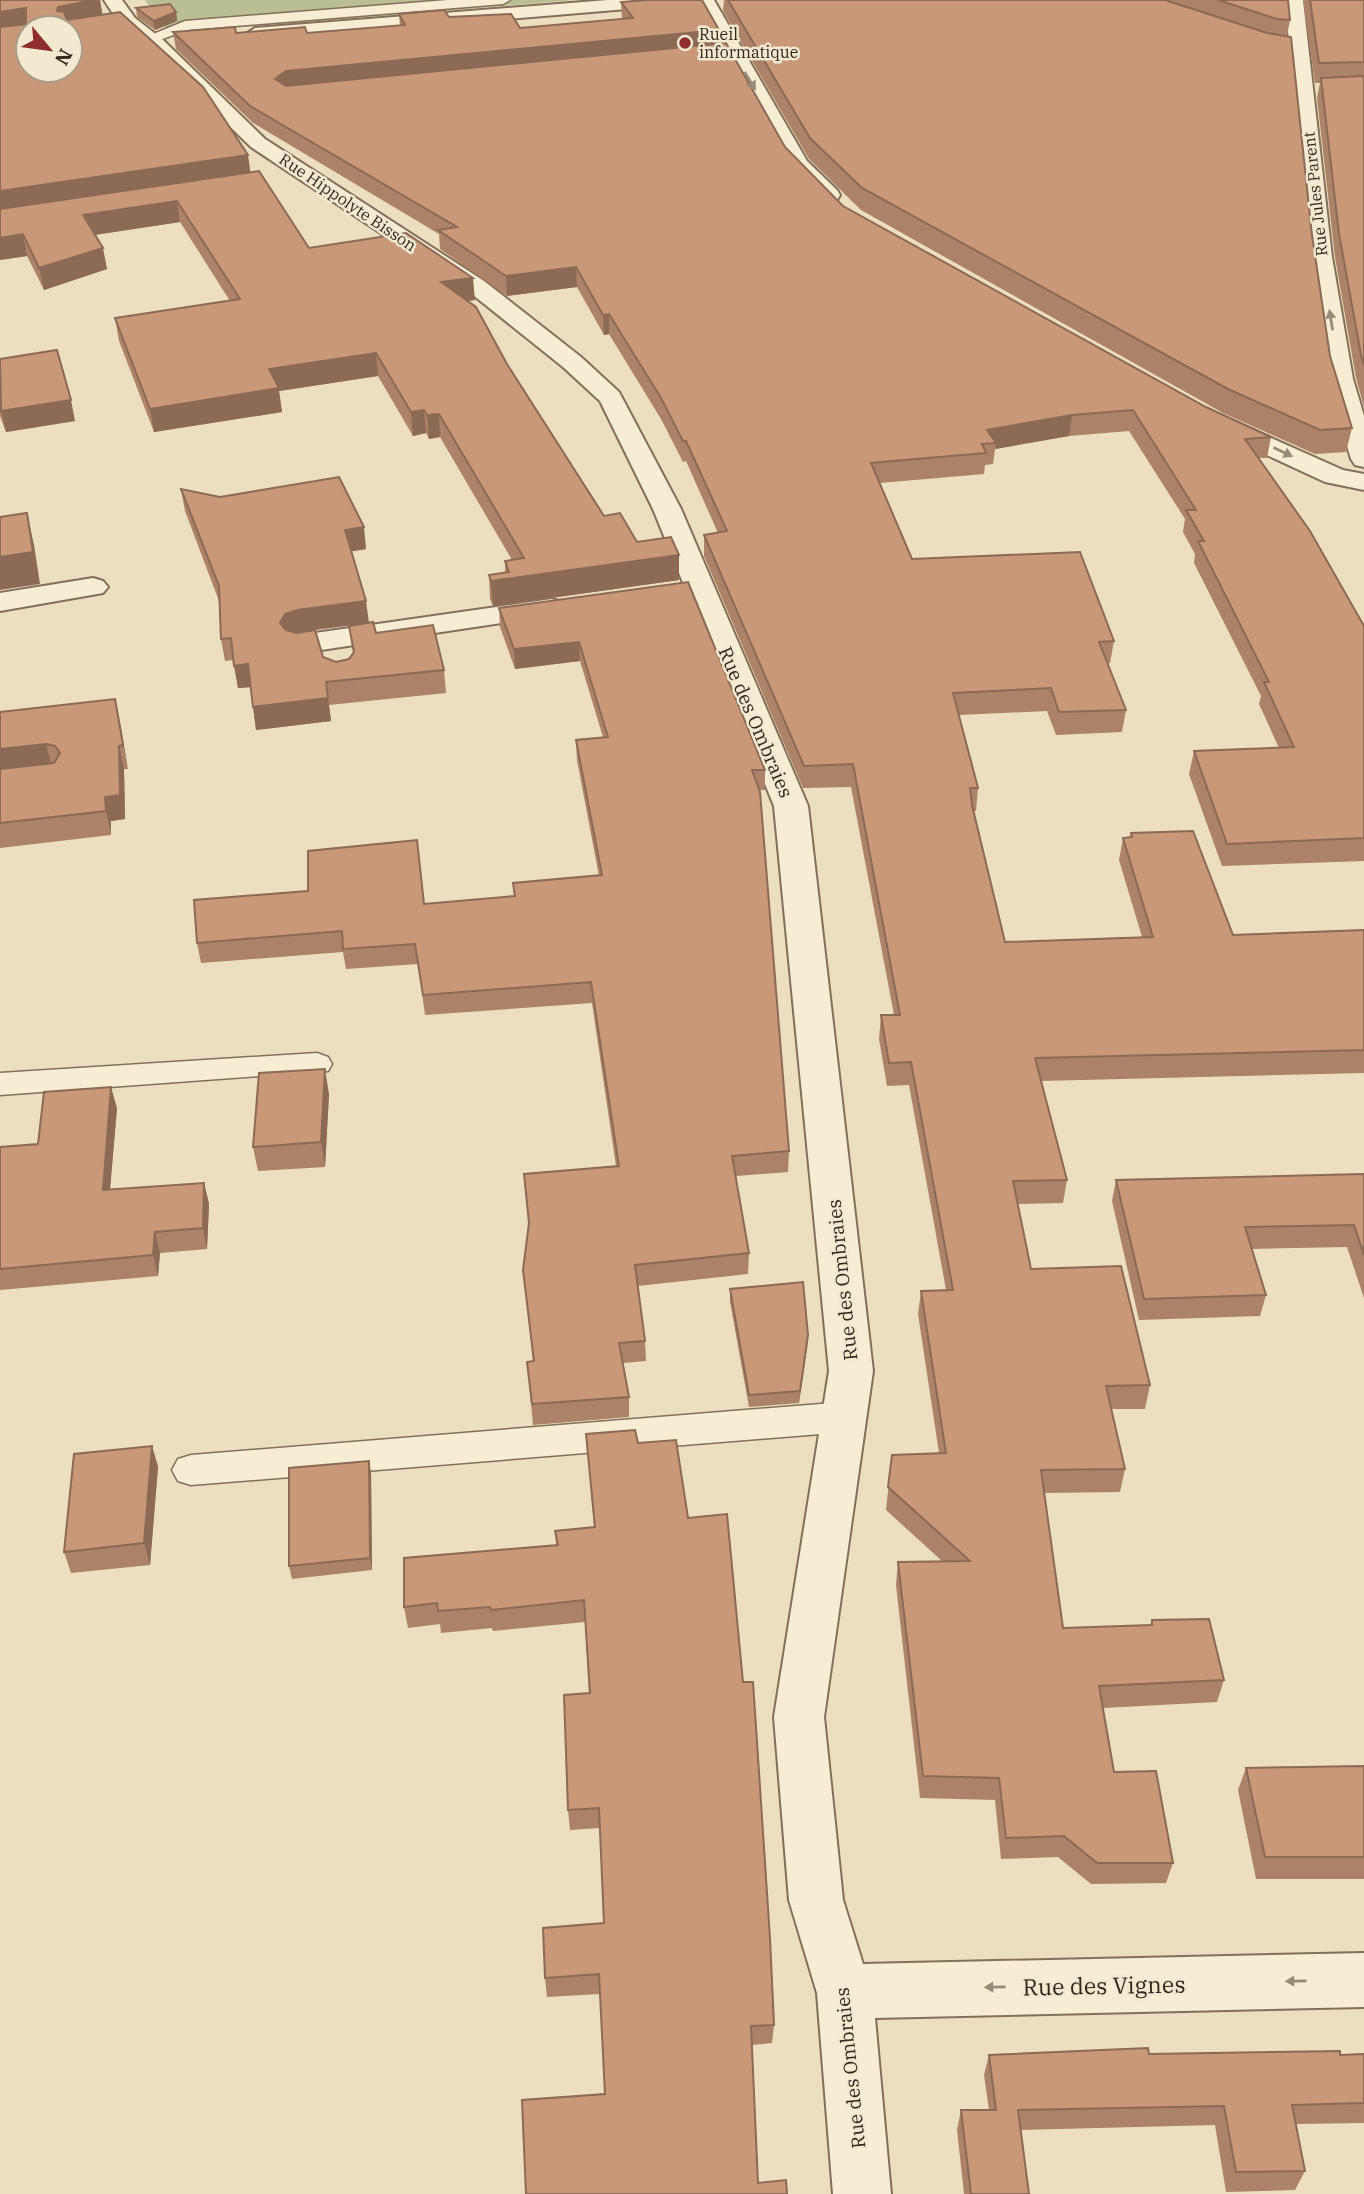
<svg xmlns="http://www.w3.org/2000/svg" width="1364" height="2194" font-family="'IBM Plex Serif',serif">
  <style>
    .cemetery { fill: #babe95 }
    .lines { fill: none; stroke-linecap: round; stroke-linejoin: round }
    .service-casing { stroke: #846f5a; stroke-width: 3 }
    .minor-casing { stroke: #846f5a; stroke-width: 4 }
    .service { fill: #f7ecd4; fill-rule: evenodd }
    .minor { fill: #f7ecd4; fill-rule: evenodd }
    .wall { fill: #ac8368 }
    .shaded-wall { fill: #8c6a55 }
    .building { fill: #c89879; stroke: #8c6a55; stroke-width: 2; fill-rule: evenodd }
    .oneway { fill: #968a78 }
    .poi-dot { fill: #902d2f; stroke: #f3e9d0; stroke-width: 2.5 }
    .labels { text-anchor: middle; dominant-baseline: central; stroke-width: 5; stroke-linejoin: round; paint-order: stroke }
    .far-poi-label { font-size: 16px; fill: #34281d; stroke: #f3e9d0; text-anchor: start }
    .far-street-label { font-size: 16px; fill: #34281d; stroke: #f3e9d0 }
    .street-label { font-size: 19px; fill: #34281d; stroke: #f3e9d0 }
    .near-street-label { font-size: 23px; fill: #34281d; stroke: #f3e9d0 }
  </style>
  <rect width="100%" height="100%" fill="#ebdec1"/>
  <!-- cemetery -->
  <polygon class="cemetery" points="145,0 574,0 184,32 166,29"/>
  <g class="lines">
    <!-- service casing -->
    <g class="service-casing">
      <g id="service">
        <polygon points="448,0 510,0 503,4 187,30 149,44 141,39 185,21"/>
        <polygon points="317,1053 328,1057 332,1064 328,1071 0,1095 0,1073"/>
        <polygon points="845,1402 858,1407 863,1417 858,1427 845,1432 191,1485 178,1481 172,1470 178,1459 191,1455"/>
      </g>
    </g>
    <!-- minor casing -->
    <g class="minor-casing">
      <g id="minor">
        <polygon points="104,0 122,0 135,18 162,39 265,139 484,281 581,357 619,392 681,509 808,806 873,1371 824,1717 843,1900 863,1964 1364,1953 1364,2007 875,2018 891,2194 833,2194 817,1993 789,1900 774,1717 829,1371 774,806 653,509 600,401 563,367 468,291 251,147 148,47 121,26"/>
        <polygon points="608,0 684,0 675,5 255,40 246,34 255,28"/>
        <polygon points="696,0 714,0 807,161 837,190 840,195 837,200 821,200 787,164"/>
        <polygon points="1285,0 1303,0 1332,257 1353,379 1364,416 1364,467 1355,465 1351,459 1327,379 1310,257"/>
        <polygon points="1222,416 1343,470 1364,474 1364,490 1325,482 1213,430 1209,424 1213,418"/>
        <polygon points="93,578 103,581 108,587 103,593 0,611 0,593"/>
        <polygon points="552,599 562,602 567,608 562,614 301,653 290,650 286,644 290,638 301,635"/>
      </g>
    </g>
    <!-- service -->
    <use href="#service" class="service"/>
    <!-- minor -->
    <use href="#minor" class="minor"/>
  </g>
  <!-- wall -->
  <g class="wall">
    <polygon points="0,0 100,0 102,14 250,173 309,248 475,300 467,301 604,516 637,542 679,555 679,580 493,606 490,599 489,575 505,572 505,561 512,560 440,437 429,439 426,433 413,436 378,376 279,391 282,412 154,432 119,341 115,318 230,301 180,222 95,235 107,269 44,290 27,256 0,260"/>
    <polygon points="724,0 1288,0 1290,20 1287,36 1312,235 1330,356 1352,428 1346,452 1315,454 1223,413 861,210 809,159 723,11"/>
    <polygon points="1303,0 1364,0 1364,407 1356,378 1335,257 1317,98 1320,83 1315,83"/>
    <polygon points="621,2 719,44 785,147 843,206 1206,407 1271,437 1267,458 1259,458 1364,626 1364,861 1222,866 1189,774 1194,751 1279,748 1259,704 1261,696 1194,563 1195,554 1183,532 1185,519 1129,431 1069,436 995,449 993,464 985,465 984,474 880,483 912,559 1114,641 1110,663 1108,664 1126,710 1122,732 1056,735 1047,711 959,715 978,788 976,811 973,811 1005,942 1142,937 1119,860 1123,838 1130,837 1131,833 1233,935 1364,930 1364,1073 1041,1081 1067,1180 1063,1203 1018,1204 1031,1269 1150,1385 1145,1409 1111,1409 1125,1469 1120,1492 1044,1493 1063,1628 1150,1625 1152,1620 1224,1680 1217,1702 1103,1708 1114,1772 1173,1863 1166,1883 1091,1884 1058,1857 1001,1859 995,1800 920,1798 896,1585 898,1562 942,1561 886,1510 892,1455 939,1453 918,1314 921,1291 946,1290 909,1085 887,1086 879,1039 881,1015 894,1015 851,787 803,788 704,556 704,535 718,533 686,461 683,462 661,419 609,334 604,335 577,287 507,296 440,249 439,234 253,123 176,49 173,32 307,33 400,25 399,14 449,17 520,28 622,19"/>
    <polygon points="136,8 176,12 177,21 155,30 137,17"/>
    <polygon points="0,359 75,421 6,432 0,416"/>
    <polygon points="181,489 366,549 352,551 315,630 323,657 336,662 349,659 353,653 349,626 376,633 444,670 446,693 329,705 331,721 256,730 251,687 238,688 234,660 225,661 221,639 219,601 185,511"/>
    <polygon points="688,582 765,770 765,790 760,790 789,1151 788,1172 736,1176 749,1253 748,1274 638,1286 645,1341 646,1361 623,1363 629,1397 629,1417 533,1425 529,1382 533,1361 523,1270 616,1166 592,1003 425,1015 418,964 346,969 343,952 201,963 197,943 424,904 514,896 513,883 599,876 577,760 576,740 603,737 580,661 515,669 500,627 499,608"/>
    <polygon points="115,699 128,769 124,769 125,819 111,821 111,835 0,848 0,712"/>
    <polygon points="329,1094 325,1167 258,1171 253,1147"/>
    <polygon points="117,1108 110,1190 204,1183 209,1204 207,1249 160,1253 158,1276 0,1290 0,1147 38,1144"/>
    <polygon points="1364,1174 1364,1298 1347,1247 1252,1249 1266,1295 1260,1316 1139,1320 1112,1201 1116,1180"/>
    <polygon points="730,1289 808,1335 807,1347 799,1403 749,1407 730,1302"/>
    <polygon points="586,1434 638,1443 688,1518 774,2025 772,2043 752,2045 758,2183 787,2194 526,2194 605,2094 600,1994 547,1997 545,1978 604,1923 600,1828 570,1830 568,1810 589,1693 585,1622 493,1631 492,1628 441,1633 440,1624 408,1628 404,1607 556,1545 555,1531 594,1527"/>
    <polygon points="152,1446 158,1467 150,1565 71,1573 64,1552"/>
    <polygon points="371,1473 372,1570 292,1579 289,1566"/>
    <polygon points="1364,1766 1364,1879 1256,1879 1238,1790 1246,1768"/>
    <polygon points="1149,2054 1364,2054 1364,2123 1296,2124 1305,2171 1295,2190 1226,2192 1215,2125 1020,2130 1029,2194 964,2194 957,2130 961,2110 989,2110 984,2075 989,2055"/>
  </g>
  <!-- shaded-wall -->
  <g class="shaded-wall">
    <polygon points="94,0 100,0 103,18 62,25 57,11 58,7"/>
    <polygon points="26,8 30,27 0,31 0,12"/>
    <polygon points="176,12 177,21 155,30 154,21"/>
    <polygon points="719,30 719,47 278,97 275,79 286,71"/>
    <polygon points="248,155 251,176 0,212 0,191"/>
    <polygon points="177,201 180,222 87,236 83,215"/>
    <polygon points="23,234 27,256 0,260 0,238"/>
    <polygon points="103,248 107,269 44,290 39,268"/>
    <polygon points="576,267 577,287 507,296 506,276"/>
    <polygon points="473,278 475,300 443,304 441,282"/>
    <polygon points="609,314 609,334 604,335 603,315"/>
    <polygon points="376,353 378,376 279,391 282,412 154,432 150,409 269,369"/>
    <polygon points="71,400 75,421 6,432 1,411"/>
    <polygon points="424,410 426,433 413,436 411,412"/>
    <polygon points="439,414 440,437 429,439 427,415"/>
    <polygon points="1072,415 1069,436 995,449 996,443 987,430"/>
    <polygon points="27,513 34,545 40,584 0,590 0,557"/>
    <polygon points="364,527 366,549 348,552 345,530"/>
    <polygon points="679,555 679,580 493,606 491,581"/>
    <polygon points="366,601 369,623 300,632 288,637 280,623 285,614 297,610"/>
    <polygon points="579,642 580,661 515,669 514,649"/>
    <polygon points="248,664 252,687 238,688 234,666"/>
    <polygon points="328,698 331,721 256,730 253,707"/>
    <polygon points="115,699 120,722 128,769 123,745"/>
    <polygon points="46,744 52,767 0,773 0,749"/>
    <polygon points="119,746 124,769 125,819 111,821 111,835 106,811 105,797"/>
    <polygon points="325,1069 329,1094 325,1167 321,1142"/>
    <polygon points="111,1087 117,1108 108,1211 103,1190"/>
    <polygon points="204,1183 209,1204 207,1249 203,1228"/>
    <polygon points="155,1232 160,1253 158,1276 153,1255"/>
    <polygon points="808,1335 807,1347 799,1403 800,1391"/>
    <polygon points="152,1446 158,1467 150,1565 144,1543"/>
    <polygon points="369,1461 371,1473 372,1570 370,1558"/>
  </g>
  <!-- building -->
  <g class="building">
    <path d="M 0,0 L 94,0 L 58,7 L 57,11 L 64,12 L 67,20 L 120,12 L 203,87 L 248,155 L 0,191 L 0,27 L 26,24 L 26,8 L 0,12 ZM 28,28 L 70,28 L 70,70 L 28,70 Z"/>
    <polygon points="647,0 702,0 719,30 286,71 275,79 286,86 726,43 785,147 843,206 1206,407 1271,437 1245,439 1310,531 1364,626 1364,838 1227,844 1194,751 1294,747 1264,682 1269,682 1198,541 1204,541 1186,510 1196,510 1133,410 1072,415 987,430 996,443 982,444 986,453 871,463 912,559 1080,552 1114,641 1099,642 1126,710 1059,712 1051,688 953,693 978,788 970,788 972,805 1005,942 1153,937 1123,838 1132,837 1131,833 1193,831 1233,935 1364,930 1364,1050 1035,1058 1067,1180 1013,1181 1031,1269 1121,1266 1150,1385 1106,1386 1125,1469 1041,1470 1063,1628 1152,1625 1152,1620 1209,1619 1224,1680 1099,1686 1114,1772 1156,1771 1173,1863 1097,1863 1064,1836 1006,1838 999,1778 923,1776 898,1562 970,1561 888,1487 892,1455 946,1453 921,1291 953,1290 911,1062 889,1063 881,1015 900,1015 853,764 804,766 704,535 727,531 686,441 683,441 661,398 609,314 603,315 576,267 506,276 438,230 457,227 250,106 173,32 235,27 236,33 305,27 307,33 405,25 399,14 444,10 449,17 511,14 520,28 633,18 621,2"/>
    <polygon points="728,0 1165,0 1267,33 1291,37 1312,235 1330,356 1352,428 1320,430 1228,389 862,188 810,138"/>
    <polygon points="1218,0 1288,0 1290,20 1277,19"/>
    <polygon points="1310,0 1364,0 1364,62 1319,63"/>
    <polygon points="170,4 176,12 154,21 136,8"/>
    <polygon points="1364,76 1364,365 1361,355 1339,234 1321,78"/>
    <polygon points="259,171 309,248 406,233 473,278 441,282 476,307 507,364 604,516 620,513 637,542 671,537 679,555 491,581 489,575 509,572 505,561 524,558 439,414 427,415 424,410 411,412 376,353 269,369 279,388 150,409 115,318 240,299 177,201 83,215 103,248 39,268 23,234 0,238 0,209"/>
    <polygon points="57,350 71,400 1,411 0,359"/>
    <polygon points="339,477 364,527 345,530 366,601 297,610 285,614 280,623 286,630 297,633 315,630 323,657 336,662 349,659 354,652 349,626 373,622 376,633 433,625 444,670 326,682 328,698 253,707 248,664 234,666 231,638 221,639 219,586 181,489 220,497"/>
    <polygon points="27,513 33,552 0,557 0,517"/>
    <polygon points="688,582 765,770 752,770 760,792 789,1151 732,1156 749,1253 635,1265 645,1341 619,1343 629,1397 532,1404 527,1362 534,1361 523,1270 529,1223 524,1174 619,1166 591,982 423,995 415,944 343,949 342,931 197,943 194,900 308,891 308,851 417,840 424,904 515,896 513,883 602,875 576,740 608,737 579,642 514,649 499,608"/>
    <polygon points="115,699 123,745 119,746 120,795 105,797 106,811 0,823 0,769 54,763 60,753 55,746 46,744 0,749 0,712"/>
    <polygon points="325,1069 321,1142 253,1147 259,1073"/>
    <polygon points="111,1087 103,1190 204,1183 203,1228 155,1232 153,1255 0,1269 0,1147 38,1144 44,1092"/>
    <polygon points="1364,1174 1364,1255 1354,1225 1245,1227 1266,1295 1144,1299 1116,1180"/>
    <polygon points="803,1282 808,1335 800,1391 749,1395 730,1289"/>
    <polygon points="635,1430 638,1443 676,1440 688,1518 727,1514 743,1682 753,1682 770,1938 774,2025 751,2026 758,2183 786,2180 787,2194 526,2194 522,2100 605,2094 599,1974 545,1978 543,1928 604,1923 599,1808 568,1810 564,1695 590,1693 584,1600 491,1610 490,1607 438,1611 437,1603 404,1607 404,1558 558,1545 555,1531 595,1527 586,1434"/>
    <polygon points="152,1446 144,1543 64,1552 74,1454"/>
    <polygon points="369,1461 370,1558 289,1566 289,1468"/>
    <polygon points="1364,1766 1364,1857 1265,1857 1246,1768"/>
    <polygon points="1148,2048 1149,2054 1340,2051 1340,2055 1364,2054 1364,2103 1292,2105 1305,2171 1236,2172 1224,2106 1018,2110 1029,2194 971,2194 961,2110 996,2110 989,2055"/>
  </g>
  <!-- one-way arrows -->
  <defs><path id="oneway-solid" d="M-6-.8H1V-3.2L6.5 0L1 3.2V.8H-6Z" transform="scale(1.75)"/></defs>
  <g class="oneway">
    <use href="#oneway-solid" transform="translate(750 81) rotate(59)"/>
    <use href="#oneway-solid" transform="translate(1331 320) rotate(-99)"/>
    <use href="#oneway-solid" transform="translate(1283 452) rotate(25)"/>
    <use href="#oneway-solid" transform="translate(1296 1981) rotate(179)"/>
    <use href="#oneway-solid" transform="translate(995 1987) rotate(179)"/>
  </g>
  <!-- markers -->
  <circle class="poi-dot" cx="685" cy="43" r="7"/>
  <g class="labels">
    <!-- far-poi labels -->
    <g class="far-poi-label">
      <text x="699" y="34">Rueil<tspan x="699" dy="18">informatique</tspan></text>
    </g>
    <!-- far-street labels -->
    <g class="far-street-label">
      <text transform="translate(1315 194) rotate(-96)">Rue Jules Parent</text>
      <text transform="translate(348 202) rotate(34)">Rue Hippolyte Bisson</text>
    </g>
    <!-- street labels -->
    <g class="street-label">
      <text transform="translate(756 722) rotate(67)">Rue des Ombraies</text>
      <text transform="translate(842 1280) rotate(-96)">Rue des Ombraies</text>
      <text transform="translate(850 2068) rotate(-96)">Rue des Ombraies</text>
    </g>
    <!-- near-street labels -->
    <g class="near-street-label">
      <text transform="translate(1104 1985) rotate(-1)">Rue des Vignes</text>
    </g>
  </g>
  <!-- north arrow -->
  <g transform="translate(49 49) rotate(119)"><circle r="33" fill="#f3e9d0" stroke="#a79c88" stroke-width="2"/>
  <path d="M0-5L12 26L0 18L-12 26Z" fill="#902d2f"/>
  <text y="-10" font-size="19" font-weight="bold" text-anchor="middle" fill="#34281d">N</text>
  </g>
</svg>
